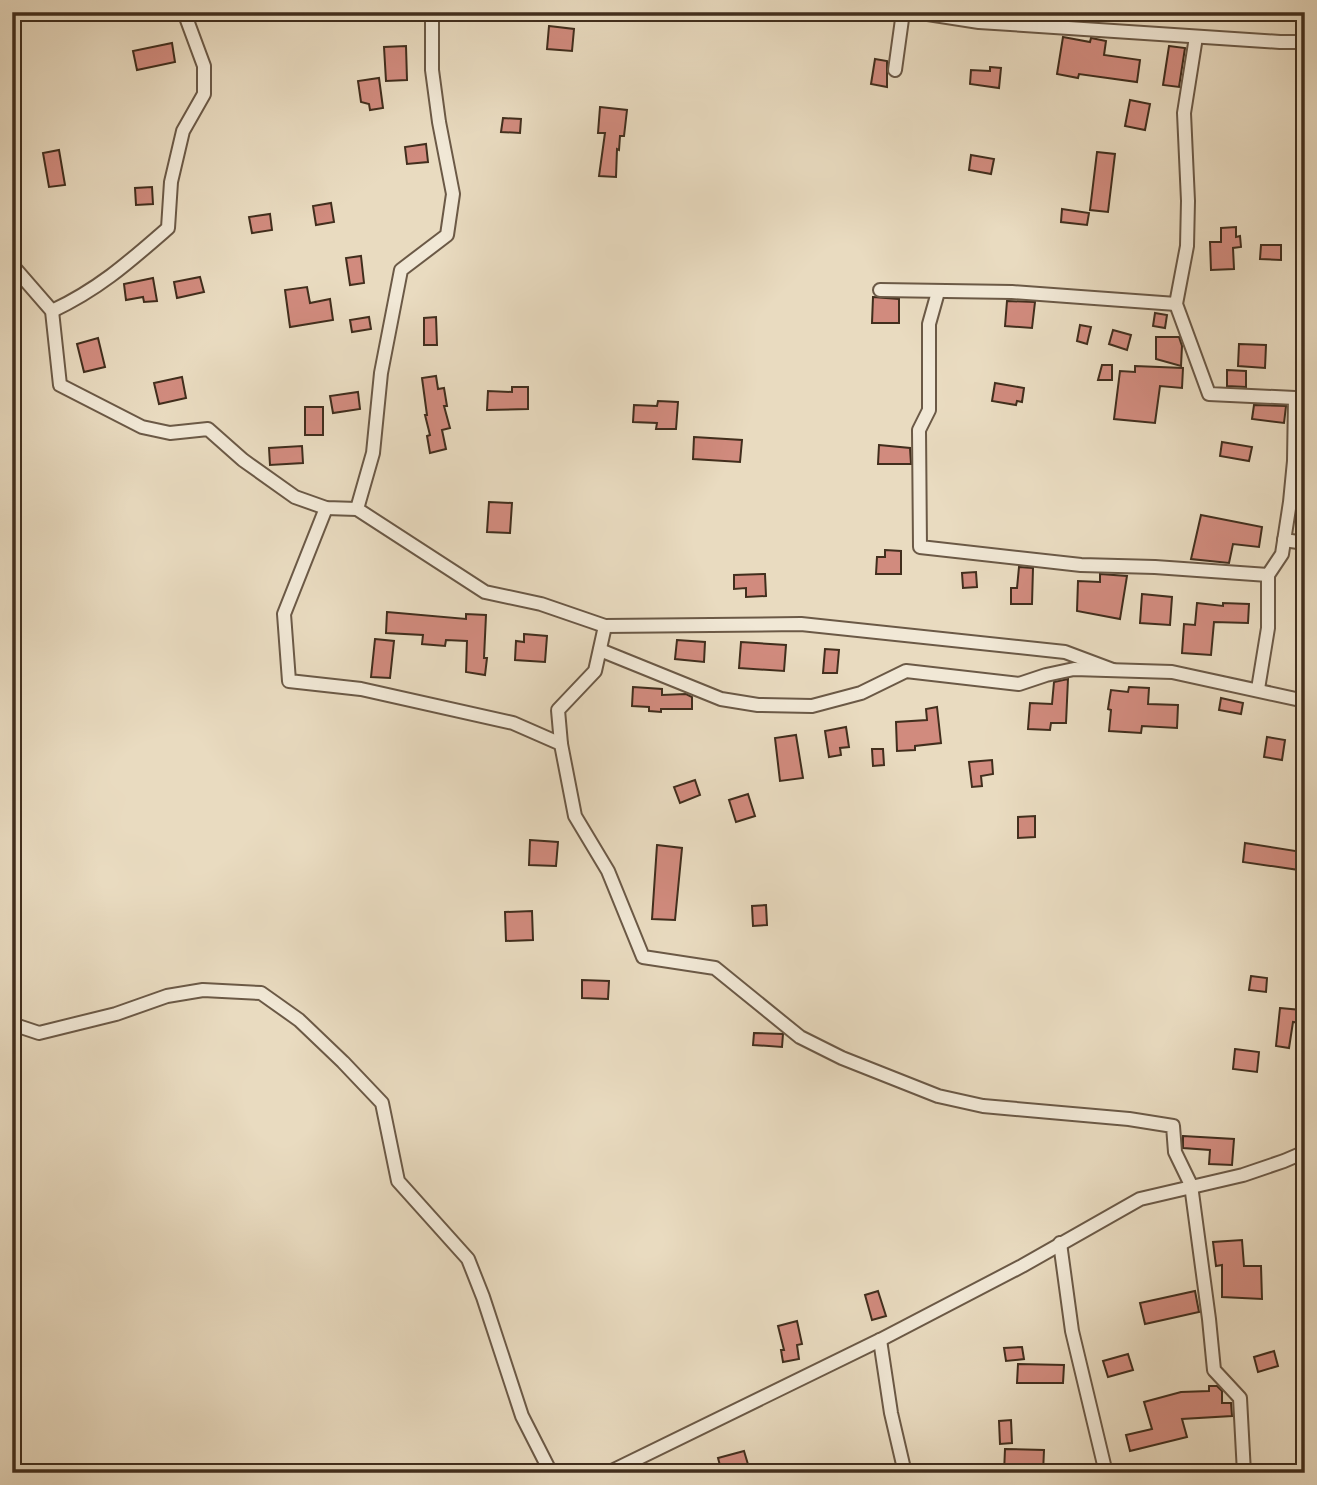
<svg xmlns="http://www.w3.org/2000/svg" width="1317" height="1485" font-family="'EB Garamond',serif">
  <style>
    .building { fill: #d18b7e; stroke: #412e1d; stroke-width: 2 }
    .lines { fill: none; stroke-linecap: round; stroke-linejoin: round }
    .street-casing { stroke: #6b5946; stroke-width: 16 }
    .street { stroke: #f1e8d6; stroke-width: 12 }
  </style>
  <rect width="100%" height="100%" fill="#e9dbc0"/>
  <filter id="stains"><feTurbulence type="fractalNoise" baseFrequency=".00286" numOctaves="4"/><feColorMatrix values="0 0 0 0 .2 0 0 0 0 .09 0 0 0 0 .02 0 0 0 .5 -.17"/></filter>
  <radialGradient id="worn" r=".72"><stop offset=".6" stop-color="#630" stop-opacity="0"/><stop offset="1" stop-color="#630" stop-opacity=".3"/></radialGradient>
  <!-- building -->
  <g class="building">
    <polygon points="549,26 574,29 572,51 547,49"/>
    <polygon points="1063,37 1090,42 1091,38 1106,41 1104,55 1140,60 1137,82 1079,74 1078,78 1057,74"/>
    <polygon points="172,43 175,62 137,70 133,51"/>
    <polygon points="406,46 407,80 386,81 384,47"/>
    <polygon points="1169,46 1185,48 1179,87 1163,85"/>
    <polygon points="875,59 887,61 887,87 871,84"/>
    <polygon points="990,67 1001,68 999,88 970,84 971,70 990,71"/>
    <polygon points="379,78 383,108 370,110 369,104 361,102 358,81"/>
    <polygon points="1130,100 1150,104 1145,130 1125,126"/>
    <polygon points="600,107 627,110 624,136 620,136 619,150 617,149 616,177 599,176 605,133 598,133"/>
    <polygon points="503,118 521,119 520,133 501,132"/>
    <polygon points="426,144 428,162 407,164 405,147"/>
    <polygon points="59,150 65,185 49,187 43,153"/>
    <polygon points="1097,152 1115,154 1108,212 1090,210"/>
    <polygon points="971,155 994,159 991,174 969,170"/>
    <polygon points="152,187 153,204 136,205 135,188"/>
    <polygon points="331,203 334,222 316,225 313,206"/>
    <polygon points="1062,209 1089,213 1087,225 1061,222"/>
    <polygon points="270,214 272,230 252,233 249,217"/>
    <polygon points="1236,227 1236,237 1240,236 1241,247 1233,248 1234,269 1211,270 1210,242 1221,242 1221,228"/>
    <polygon points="1261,245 1281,245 1281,260 1260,259"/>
    <polygon points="361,256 364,283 350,285 346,258"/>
    <polygon points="200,277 204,292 177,298 174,282"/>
    <polygon points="153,278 157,301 144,302 143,297 126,300 124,284"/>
    <polygon points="307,287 310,303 330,299 333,320 290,327 285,290"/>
    <polygon points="873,297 899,299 899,323 872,323"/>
    <polygon points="1007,301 1035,302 1032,328 1005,326"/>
    <polygon points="1155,313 1167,315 1165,328 1153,326"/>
    <polygon points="369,317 371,329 352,332 350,320"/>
    <polygon points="436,317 437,345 424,345 424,318"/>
    <polygon points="1080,325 1091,327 1087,344 1077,341"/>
    <polygon points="1113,330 1131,335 1127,350 1109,344"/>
    <polygon points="1156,337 1179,337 1182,346 1181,366 1156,359"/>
    <polygon points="98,338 105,367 84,372 77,344"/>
    <polygon points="1239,344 1266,345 1265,368 1238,366"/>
    <polygon points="1102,365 1112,365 1112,380 1098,380"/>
    <polygon points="1135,366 1183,368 1182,388 1160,386 1155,423 1114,419 1120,371 1135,372"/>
    <polygon points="1227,370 1246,371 1246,387 1227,386"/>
    <polygon points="436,376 438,389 444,388 447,406 444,406 450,428 442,430 446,449 430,453 427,436 430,435 425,415 427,415 422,378"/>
    <polygon points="182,377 186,398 159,404 154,383"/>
    <polygon points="995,383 1024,388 1022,402 1017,401 1016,405 992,401"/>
    <polygon points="512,387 528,387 528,409 487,410 488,391 512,392"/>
    <polygon points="358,392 360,409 333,413 330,396"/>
    <polygon points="658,401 678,402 676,429 656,429 657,423 633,422 634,405 657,406"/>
    <polygon points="1254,405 1286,406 1284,423 1252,419"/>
    <rect x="305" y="407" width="18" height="28"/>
    <polygon points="694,437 742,440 740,462 693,459"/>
    <polygon points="1222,442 1252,447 1249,461 1220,456"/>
    <polygon points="879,445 910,448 911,464 878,464"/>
    <polygon points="302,446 303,463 270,465 269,448"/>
    <polygon points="489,502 512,503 510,533 487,532"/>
    <polygon points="1201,515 1262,527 1259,547 1233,544 1229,563 1191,559"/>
    <polygon points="885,550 901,551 901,574 876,574 877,557 885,557"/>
    <polygon points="1019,567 1033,568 1032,604 1011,604 1011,588 1017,588"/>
    <polygon points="976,572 977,587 963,588 962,573"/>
    <polygon points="765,574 766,596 746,597 746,588 734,589 734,575"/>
    <polygon points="1100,574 1127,576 1120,619 1077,611 1078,581 1100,582"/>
    <polygon points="1142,594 1172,597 1170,625 1140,623"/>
    <polygon points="1197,603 1223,606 1223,603 1249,604 1248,623 1214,622 1211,655 1182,653 1184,624 1195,625"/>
    <polygon points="387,612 466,619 466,614 486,615 484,658 487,658 485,675 466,672 467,641 446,640 445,646 422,644 423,635 386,633"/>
    <polygon points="524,634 547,636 545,662 515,660 516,641 524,642"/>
    <polygon points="375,639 394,641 390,678 371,677"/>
    <polygon points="677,640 705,642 704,662 675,659"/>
    <polygon points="741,642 786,645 784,671 739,668"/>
    <polygon points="825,649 839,650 837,673 823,673"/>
    <polygon points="1068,679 1066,723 1051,723 1050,730 1028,729 1030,703 1052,704 1054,682"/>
    <polygon points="633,687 662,689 662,695 686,694 692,697 692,709 661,709 661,712 649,711 649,707 632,706"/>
    <polygon points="1129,687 1149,688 1148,704 1178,705 1177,728 1142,726 1141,733 1109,731 1111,710 1108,709 1111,690 1128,692"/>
    <polygon points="1221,698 1243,703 1241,714 1219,710"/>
    <polygon points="937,707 941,743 915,746 915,750 897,751 896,722 927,720 926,709"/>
    <polygon points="846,727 849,747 840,748 841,755 829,757 825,731"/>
    <polygon points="796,735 803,778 780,781 775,738"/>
    <polygon points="1267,737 1285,740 1282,760 1264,757"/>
    <polygon points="872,749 883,749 884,765 873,766"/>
    <polygon points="992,760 993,774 981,776 982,786 972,787 969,762"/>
    <polygon points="695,780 700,795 680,803 674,787"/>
    <polygon points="748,794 755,816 736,822 729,800"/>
    <polygon points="1035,816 1035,837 1018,838 1018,817"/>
    <polygon points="530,840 558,842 556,866 529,865"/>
    <polygon points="1245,843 1302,852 1299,870 1243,862"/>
    <polygon points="657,845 682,848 675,920 652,919"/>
    <polygon points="766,905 767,925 753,926 752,906"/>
    <polygon points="532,911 533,940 506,941 505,912"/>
    <polygon points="1251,976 1267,978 1266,992 1249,990"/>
    <polygon points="582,980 609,981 608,999 582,998"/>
    <polygon points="1280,1008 1301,1010 1300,1023 1293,1022 1289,1048 1276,1046"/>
    <polygon points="754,1033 783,1034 782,1047 753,1045"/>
    <polygon points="1235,1049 1259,1052 1257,1072 1233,1069"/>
    <polygon points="1183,1136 1234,1139 1232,1165 1209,1164 1210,1150 1183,1148"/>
    <polygon points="1242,1240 1244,1266 1261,1266 1262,1299 1222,1297 1222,1265 1216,1266 1213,1242"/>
    <polygon points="878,1291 886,1316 872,1320 865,1295"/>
    <polygon points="1195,1291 1199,1312 1145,1324 1140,1303"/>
    <polygon points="797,1321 802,1344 797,1345 799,1359 783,1362 781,1350 784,1350 778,1326"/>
    <polygon points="1022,1347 1024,1359 1006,1361 1004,1348"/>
    <polygon points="1274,1351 1278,1366 1258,1372 1254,1357"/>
    <polygon points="1128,1354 1133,1370 1108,1377 1103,1361"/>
    <polygon points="1018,1364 1064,1365 1063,1383 1017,1383"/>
    <polygon points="1209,1386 1217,1386 1222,1391 1222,1403 1231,1403 1232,1416 1182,1419 1187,1437 1130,1451 1126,1435 1152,1429 1144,1402 1181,1392 1209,1391"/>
    <polygon points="1011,1420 1012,1443 1000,1444 999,1421"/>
    <polygon points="1005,1449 1044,1450 1043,1473 1004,1473"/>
    <polygon points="744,1451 750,1471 722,1473 718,1458"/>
  </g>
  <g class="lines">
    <!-- street casing -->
    <g class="street-casing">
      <g id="street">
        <polyline points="915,12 979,22 1280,42 1305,42"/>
        <polyline points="1196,37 1184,113 1188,201 1187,246 1176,304 1209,394 1295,398 1294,461 1290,502 1282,554 1268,575 1268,628 1258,689"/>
        <polyline points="895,70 903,12"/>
        <polyline points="12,265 52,311 60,385 142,427 170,433 208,429 243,460 295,497 326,508 357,509 485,592 541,604 605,626 801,624 1065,652 1113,670"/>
        <polyline points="880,290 1012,292 1176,304"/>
        <polyline points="938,292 929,324 929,410 919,430 920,547 1081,565 1155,567 1268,575"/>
        <path d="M 52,311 C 99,289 129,262 168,228 L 171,182 L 183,131 L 204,94 L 204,66 L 184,12"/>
        <polyline points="326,508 284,614 289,681 361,689 513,723 561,744 575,816 608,871 643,957 715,968 800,1037 842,1058 938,1096 983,1106 1129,1119 1173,1126 1175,1152 1191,1185 1209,1319 1214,1370 1240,1398 1244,1473"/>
        <polyline points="357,509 373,453 381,373 401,270 447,235 453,194 439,122 432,70 432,12"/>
        <polyline points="1284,540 1305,543"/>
        <polyline points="600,650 721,699 758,705 812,706 861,693 906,671 1019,684 1046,675 1074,669 1172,672 1305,701"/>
        <polyline points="561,744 558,710 595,671 605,626"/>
        <polyline points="12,1024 39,1033 116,1014 167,996 203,990 261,993 299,1020 343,1062 382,1103 398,1181 468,1259 483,1297 522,1416 551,1473"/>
        <polyline points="1060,1243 1072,1331 1106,1473"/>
        <polyline points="880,1340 891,1413 905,1473"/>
        <polyline points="608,1473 880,1340 1022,1266 1140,1199 1243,1175 1284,1161 1305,1152"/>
      </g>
    </g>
    <!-- street -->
    <use href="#street" class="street"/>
  </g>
  <!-- margin -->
  <rect width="1317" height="1485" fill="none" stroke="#e9dbc0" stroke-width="42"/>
  <rect x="14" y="14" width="1289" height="1457" fill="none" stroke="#412e1d" stroke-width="3.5"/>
  <rect x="21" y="21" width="1275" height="1443" fill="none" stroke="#412e1d" stroke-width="2"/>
  <rect width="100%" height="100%" filter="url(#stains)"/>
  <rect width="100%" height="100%" fill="url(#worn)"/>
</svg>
